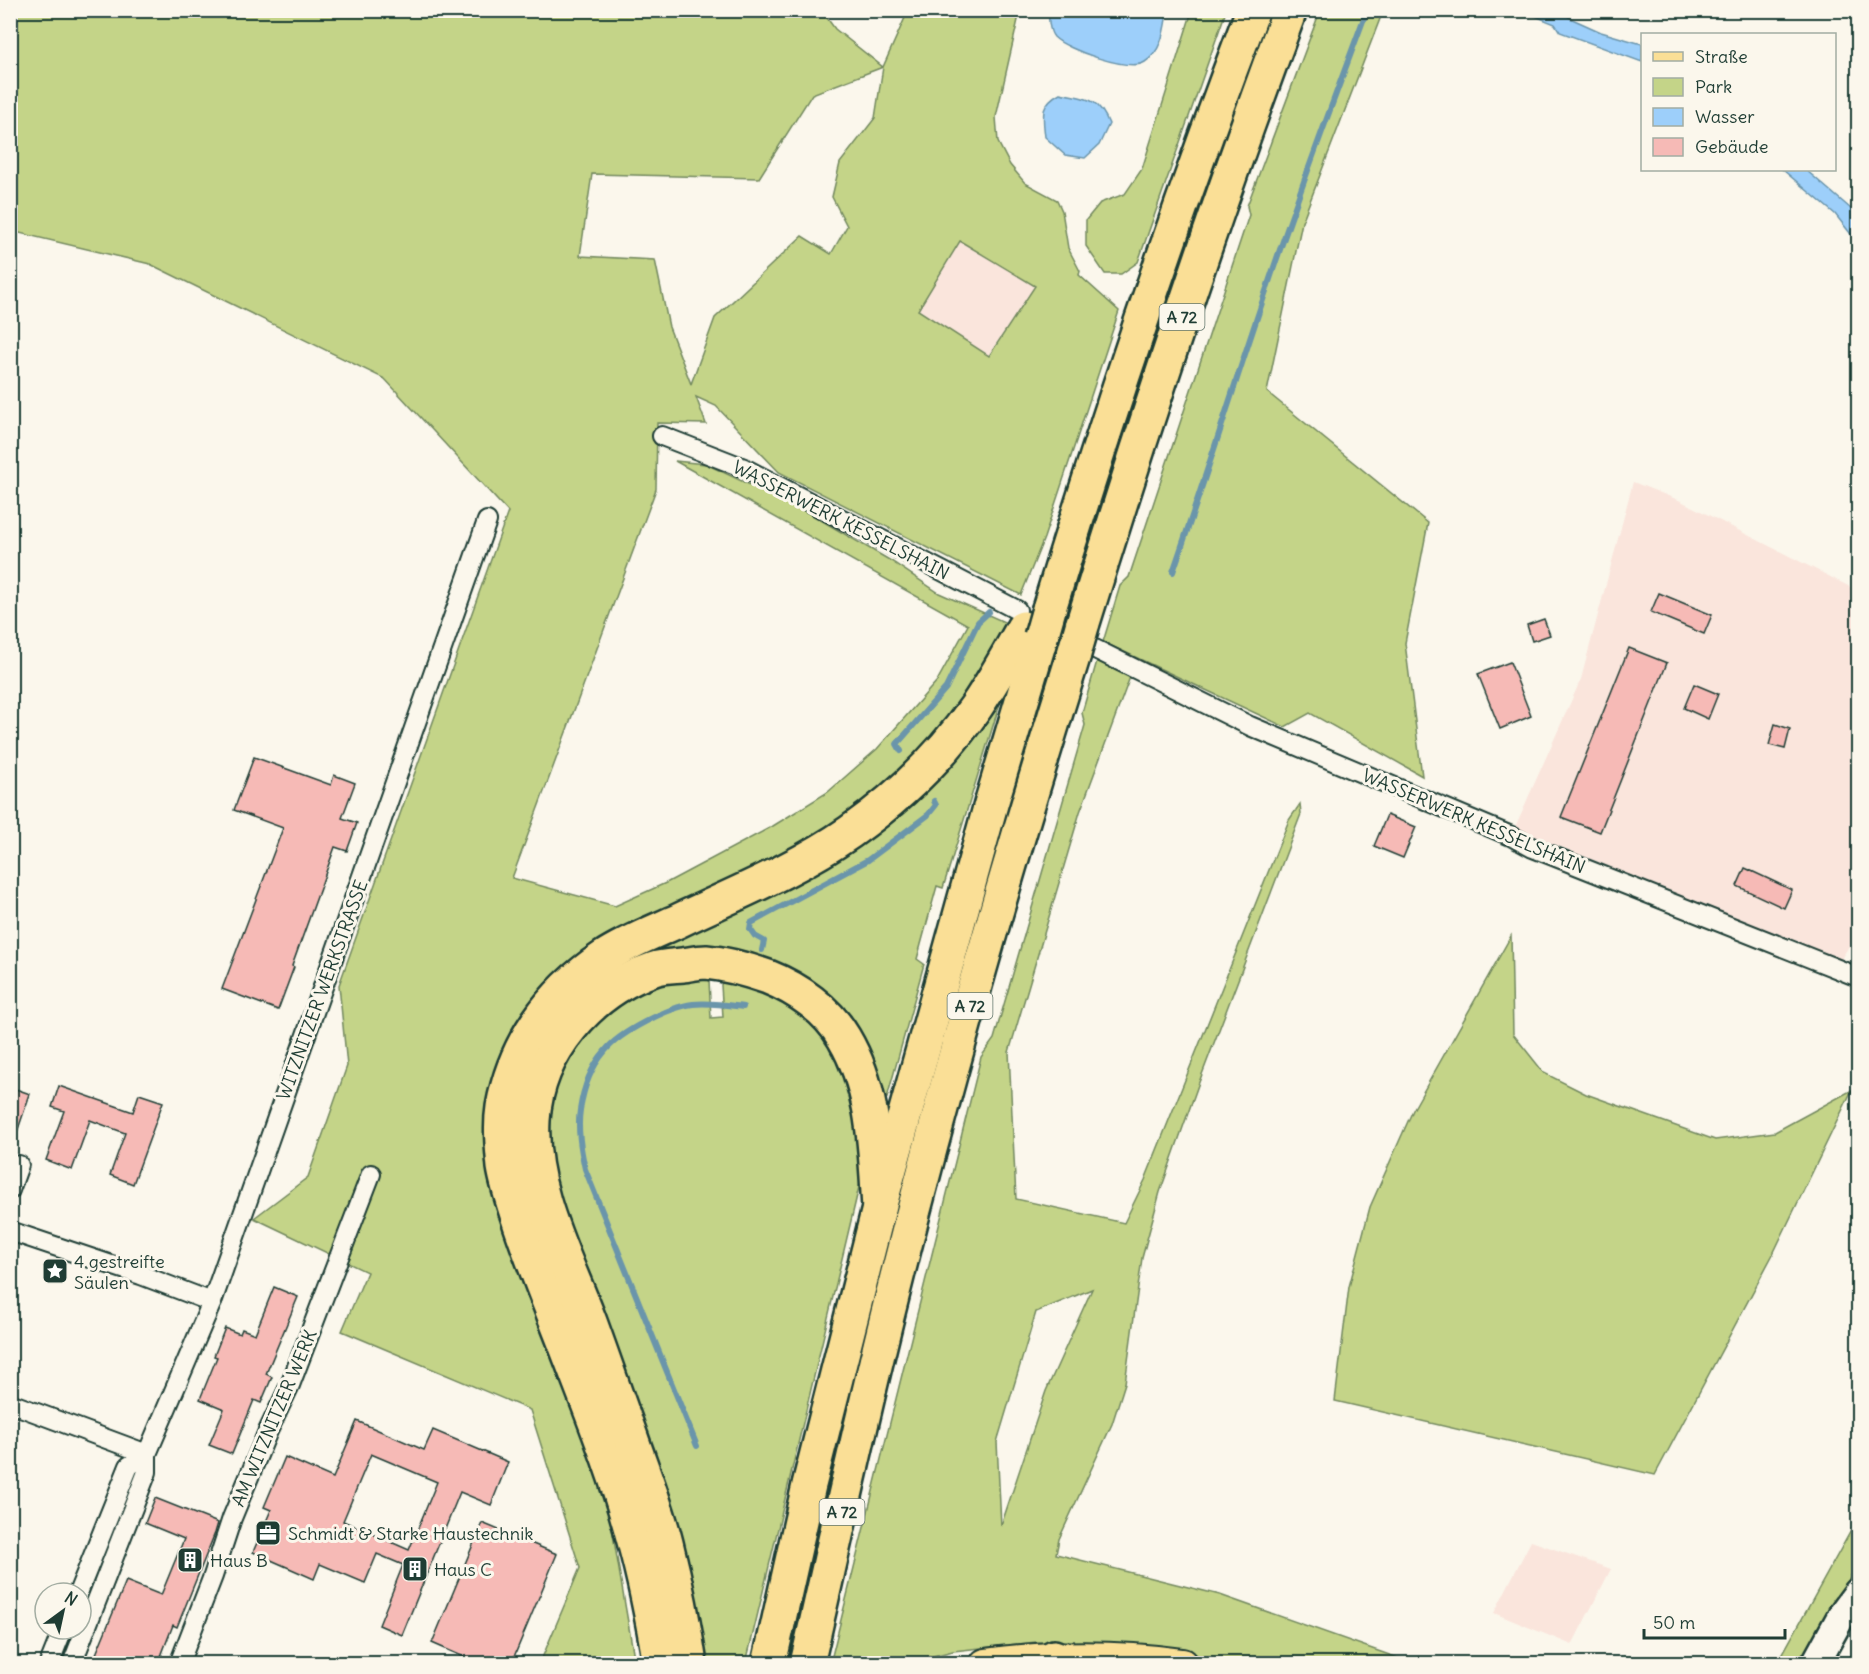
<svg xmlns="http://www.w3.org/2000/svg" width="1869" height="1674" font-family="Delius,sans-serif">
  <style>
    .built { fill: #fae5dc }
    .green { fill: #c4d488; stroke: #72885e; stroke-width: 1.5; fill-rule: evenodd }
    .water { fill: #9dcffa; stroke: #6b95ab; stroke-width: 1.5 }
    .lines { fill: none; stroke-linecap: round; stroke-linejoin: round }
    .stream { stroke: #6b95ab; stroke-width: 6 }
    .building { fill: #f6bab6; stroke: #1f3d34; stroke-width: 1.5; fill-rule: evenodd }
    .minor-casing { stroke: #1f3d34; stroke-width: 22 }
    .secondary-casing { stroke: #1f3d34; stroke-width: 32 }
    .primary-casing { stroke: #1f3d34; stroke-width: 34 }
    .motorway-casing { stroke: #1f3d34; stroke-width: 38 }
    .minor { stroke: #fbf7ec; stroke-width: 18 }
    .secondary { stroke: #fbf7ec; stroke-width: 27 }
    .primary { stroke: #fadf96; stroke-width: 30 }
    .motorway { stroke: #fadf96; stroke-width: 33 }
    .motorway-bridge-casing { stroke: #1f3d34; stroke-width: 38; stroke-linecap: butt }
    .motorway-bridge { stroke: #fadf96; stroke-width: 33 }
    .labels { text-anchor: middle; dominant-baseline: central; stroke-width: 6; stroke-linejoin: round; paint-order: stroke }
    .shield { fill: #fbf7ec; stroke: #61756b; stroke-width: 1.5 }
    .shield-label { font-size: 16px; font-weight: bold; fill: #1f3d34 }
    .street-label { font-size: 18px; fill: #1f3d34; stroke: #fbf7ec }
    .poi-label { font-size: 18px; fill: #1f3d34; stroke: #fbf7ec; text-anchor: start }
  </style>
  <rect width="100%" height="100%" fill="#fbf7ec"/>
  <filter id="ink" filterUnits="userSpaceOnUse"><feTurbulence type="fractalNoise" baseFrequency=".0167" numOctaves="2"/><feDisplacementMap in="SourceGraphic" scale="12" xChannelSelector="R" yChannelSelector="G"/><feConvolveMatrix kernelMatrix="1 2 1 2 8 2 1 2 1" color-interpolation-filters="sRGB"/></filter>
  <g filter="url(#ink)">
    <!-- built -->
    <g class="built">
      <polygon points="960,241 1035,286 988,356 917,310"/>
      <polygon points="1633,482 1681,501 1858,591 1858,931 1840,961 1556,845 1511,836 1581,679"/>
      <polygon points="1531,1541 1611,1569 1572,1645 1494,1613"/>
    </g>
    <!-- green -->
    <g class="green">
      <path d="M 11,11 L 822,11 L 835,29 L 883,67 L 908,11 L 1020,11 L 996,117 L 998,142 L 1010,165 L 1025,183 L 1057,200 L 1062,211 L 1068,248 L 1080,271 L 1079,275 L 1119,311 L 1044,538 L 1021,595 L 779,472 L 716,406 L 696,397 L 706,424 L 657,423 L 656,489 L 512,878 L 615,906 L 668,882 L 773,826 L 828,792 L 877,749 L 937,681 L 968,625 L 675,461 L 706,464 L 807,512 L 891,561 L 939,593 L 1009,624 L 956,713 L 875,799 L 523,1018 L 584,1433 L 610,1517 L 635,1663 L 540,1663 L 580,1568 L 530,1410 L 342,1331 L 367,1272 L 254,1218 L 308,1177 L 347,1066 L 339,985 L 508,512 L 385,379 L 150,264 L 11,231 ZM 883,67 L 875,118 L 840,163 L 832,197 L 847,226 L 831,254 L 802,236 L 715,318 L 691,384 L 669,327 L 655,260 L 580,256 L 592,174 L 759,178 L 812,94 ZM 960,241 L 1035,286 L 989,356 L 918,310 Z"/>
      <polygon points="1192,11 1226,11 1138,262 1121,274 1105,274 1086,246 1086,220 1100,203 1125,194 1142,169"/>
      <polygon points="1320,11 1383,11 1302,222 1267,392 1428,523 1405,643 1422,776 1310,713 1285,727 1103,642 1120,586 1129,577 1249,215 1247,206"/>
      <path d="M 1097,661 L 1130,677 L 1080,812 L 1009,1052 L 1016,1199 L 1124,1223 L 1145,1180 L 1289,820 L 1300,804 L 1301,814 L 1198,1085 L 1160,1192 L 1142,1258 L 1125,1383 L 1112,1424 L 1059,1539 L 1056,1554 L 1220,1595 L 1412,1663 L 1242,1664 L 1225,1659 L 1128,1648 L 1036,1642 L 953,1651 L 905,1663 L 830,1664 L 981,1057 L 994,1039 L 1085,725 L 1082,713 ZM 1092,1289 L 1046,1391 L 1001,1526 L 997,1442 L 1036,1312 Z"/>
      <path d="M 991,700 L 1000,703 L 943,888 L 937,886 L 917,959 L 924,964 L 887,1098 L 877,1095 C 871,1072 864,1048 850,1028 C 787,941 655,926 578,1003 C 544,1037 525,1087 523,1135 C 522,1175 539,1215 553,1251 C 562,1275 571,1300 580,1324 C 598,1372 617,1420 633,1470 C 641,1496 648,1522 656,1549 C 652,1546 650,1545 648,1541 C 632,1518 623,1474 615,1446 C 603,1411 589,1376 576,1341 C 553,1280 522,1220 514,1155 C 511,1127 514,1098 524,1072 C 564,956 685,933 782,883 C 831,858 900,811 937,772 C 957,750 975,725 991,700 Z"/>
      <polygon points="1511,936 1513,1034 1544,1073 1586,1094 1715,1140 1775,1132 1852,1090 1772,1256 1655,1475 1335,1401 1349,1287 1370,1207 1413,1110"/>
      <polygon points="700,973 709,981 711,1018 723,1017 721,985 724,975 798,1003 846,1056 865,1147 859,1187 746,1663 701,1663 546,1163 549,1092 573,1043 640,985"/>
      <polygon points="1858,1518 1858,1563 1801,1663 1777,1664"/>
    </g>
    <!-- water -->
    <g class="water">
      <path d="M 1049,10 L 1167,10 L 1167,13 C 1164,31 1162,51 1145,62 C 1129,72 1067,50 1054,37 C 1049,31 1048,18 1049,10 Z"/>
      <polygon points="1523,11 1561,11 1570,18 1601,32 1642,44 1642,62 1560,32 1555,24"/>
      <path d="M 1060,93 C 1086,99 1098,96 1109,124 L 1099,145 L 1085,158 L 1065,155 L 1045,137 C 1043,117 1039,104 1060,93 Z"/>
      <polygon points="1783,170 1806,170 1858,215 1858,243 1835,214"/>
    </g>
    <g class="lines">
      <!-- stream -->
      <g class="stream">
        <path d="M 1173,572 C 1206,477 1235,382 1267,288 C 1298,194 1333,102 1367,10"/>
        <polyline points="901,751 897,744 946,688 978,622 989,612"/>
        <polyline points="762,950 764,941 755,936 750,929 751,923 868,860 928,815 936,805 934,801"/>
        <path d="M 697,1446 L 585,1169 C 581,1150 577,1129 580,1110 C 583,1090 591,1067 605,1051 C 620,1032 669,1007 693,1004 C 708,1002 728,1005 743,1007"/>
      </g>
    </g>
    <!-- building -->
    <g class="building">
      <polygon points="1659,593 1712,615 1704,634 1651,612"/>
      <polygon points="1544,619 1550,635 1532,641 1527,625"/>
      <polygon points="1629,648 1667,663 1600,832 1561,817"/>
      <polygon points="1510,662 1531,716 1500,729 1478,674"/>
      <polygon points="1694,684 1718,694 1708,719 1684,708"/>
      <polygon points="1775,724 1790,729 1785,749 1769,745"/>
      <polygon points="254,757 331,785 334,775 355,783 342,818 357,823 347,851 335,847 292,966 294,967 278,1010 222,989 283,828 234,810"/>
      <polygon points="1387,815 1416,827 1403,858 1374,846"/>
      <polygon points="1745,868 1792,890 1784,908 1737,886"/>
      <polygon points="59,1086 133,1112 139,1094 163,1102 133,1184 110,1175 125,1133 90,1120 72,1170 46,1160 64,1111 52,1107"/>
      <polygon points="10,1087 30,1094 13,1144 10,1144"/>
      <polygon points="274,1287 298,1297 266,1374 272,1377 261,1403 254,1400 232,1454 209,1445 224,1409 200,1399 217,1357 214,1356 225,1328 240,1334 242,1329 255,1334"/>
      <path d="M 357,1421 L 424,1450 L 433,1430 L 508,1462 L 491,1505 L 460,1492 L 402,1635 L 379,1625 L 403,1565 L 377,1554 L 365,1583 L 320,1564 L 314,1579 L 253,1552 L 271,1510 L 264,1507 L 285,1457 L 333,1478 ZM 371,1454 L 437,1482 L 409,1550 L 343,1521 Z"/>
      <polygon points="155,1498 218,1523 215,1533 177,1627 173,1625 158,1664 100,1664 103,1657 96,1654 126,1581 161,1595 184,1539 145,1523"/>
      <polygon points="482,1523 557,1554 511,1664 480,1664 432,1643"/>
    </g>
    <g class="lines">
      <!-- minor casing -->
      <g class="minor-casing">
        <g id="minor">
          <polyline points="662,436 744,468 1017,610"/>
          <polyline points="1095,649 1250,726 1511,836 1533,848 1858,977"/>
          <polyline points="10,1190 19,1165"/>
          <polyline points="10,1231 141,1275 212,1302"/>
          <polyline points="10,1403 147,1454"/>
          <polyline points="78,1593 129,1466 147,1454"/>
          <polyline points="49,1664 63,1629"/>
          <polyline points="72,1664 147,1472 147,1454 212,1302 487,521"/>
          <polyline points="179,1664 213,1576 232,1518 268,1431 290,1385 371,1174"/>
        </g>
      </g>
      <!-- secondary casing -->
      <g class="secondary-casing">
        <polyline id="secondary" points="1815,1664 1844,1611 1858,1592"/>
      </g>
      <!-- primary casing -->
      <g class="primary-casing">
        <path id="primary" d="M 985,1664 C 1050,1655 1117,1655 1183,1664"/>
      </g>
      <!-- motorway casing -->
      <g class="motorway-casing">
        <g id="motorway">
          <path d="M 1049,609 C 1110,408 1178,207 1253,10"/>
          <path d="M 1082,626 C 1146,419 1214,213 1290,10"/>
          <path d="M 660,1664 C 653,1622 645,1581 634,1541 C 616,1472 589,1407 564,1341 C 549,1302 533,1263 520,1224 C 514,1205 507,1186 504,1167 C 502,1147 500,1126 503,1107 C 514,1045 550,993 603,958 C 627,942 654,932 680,920 C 737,893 797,869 850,832 C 898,798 942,756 976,707 C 993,682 1008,655 1023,628"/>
          <path d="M 690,1664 C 684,1623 676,1583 666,1543 C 657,1507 643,1472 631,1437 C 617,1399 604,1360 590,1322 C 566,1258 529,1191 533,1120 C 537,1052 590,991 654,969 C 663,966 673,966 683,965 C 690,964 698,962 706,962 C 728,964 748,970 768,977 C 798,989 828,1010 844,1038 C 875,1090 875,1150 879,1208"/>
          <polyline points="769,1664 809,1485 879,1208 991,804 1041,637"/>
          <path d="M 807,1664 C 830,1563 852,1462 876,1362 C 933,1124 1001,888 1074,654"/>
          <polyline points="1049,1664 1054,1657 1061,1664"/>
        </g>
      </g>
      <!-- minor -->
      <use href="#minor" class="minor"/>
      <!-- secondary -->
      <use href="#secondary" class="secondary"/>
      <!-- primary -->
      <use href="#primary" class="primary"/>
      <!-- motorway -->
      <use href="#motorway" class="motorway"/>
      <!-- motorway-bridge casing -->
      <g class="motorway-bridge-casing">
        <g id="motorway-bridge">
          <polyline points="1041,637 1049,609"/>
          <polyline points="1074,654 1082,626"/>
        </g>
      </g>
      <!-- motorway-bridge -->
      <use href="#motorway-bridge" class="motorway-bridge"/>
    </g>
  </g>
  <!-- icons -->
  <defs>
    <g id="sight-square" transform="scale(1.35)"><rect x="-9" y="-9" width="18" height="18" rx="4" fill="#1f3d34" stroke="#fbf7ec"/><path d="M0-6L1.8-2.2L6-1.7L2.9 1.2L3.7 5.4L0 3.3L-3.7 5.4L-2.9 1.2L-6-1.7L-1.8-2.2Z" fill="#fff"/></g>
    <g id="office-square" transform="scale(1.35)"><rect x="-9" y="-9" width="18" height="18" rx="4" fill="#1f3d34" stroke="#fbf7ec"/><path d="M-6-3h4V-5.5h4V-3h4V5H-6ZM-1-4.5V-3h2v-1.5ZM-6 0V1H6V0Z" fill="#fff"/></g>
    <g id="building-square" transform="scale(1.35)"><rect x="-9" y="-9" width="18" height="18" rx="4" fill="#1f3d34" stroke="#fbf7ec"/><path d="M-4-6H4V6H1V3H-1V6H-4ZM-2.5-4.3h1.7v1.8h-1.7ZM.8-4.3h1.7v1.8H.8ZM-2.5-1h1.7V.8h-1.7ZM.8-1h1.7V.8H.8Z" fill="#fff"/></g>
  </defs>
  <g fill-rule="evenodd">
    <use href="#sight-square" x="55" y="1271"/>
    <use href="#office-square" x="268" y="1533"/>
    <use href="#building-square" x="190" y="1560"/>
    <use href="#building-square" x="415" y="1569"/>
  </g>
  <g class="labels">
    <!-- shield labels -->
    <g class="shield">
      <rect x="1159.5" y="304" width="45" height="26" rx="4.5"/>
      <rect x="947.5" y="993" width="45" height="26" rx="4.5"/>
      <rect x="819.5" y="1499" width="45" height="26" rx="4.5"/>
    </g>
    <g class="shield-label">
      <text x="1182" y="317">A 72</text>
      <text x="970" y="1006">A 72</text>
      <text x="842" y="1512">A 72</text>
    </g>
    <!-- street labels -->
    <g class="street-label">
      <text transform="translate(841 520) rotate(27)">WASSERWERK KESSELSHAIN</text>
      <text transform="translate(1474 821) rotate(23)">WASSERWERK KESSELSHAIN</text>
      <text transform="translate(322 990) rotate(-70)">WITZNITZER WERKSTRASSE</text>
      <text transform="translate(274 1418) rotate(-67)">AM WITZNITZER WERK</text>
    </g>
    <!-- poi labels -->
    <g class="poi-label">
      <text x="74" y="1261">4 gestreifte<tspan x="74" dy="21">Säulen</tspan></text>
      <text x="288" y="1533">Schmidt &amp; Starke Haustechnik</text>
      <text x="210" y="1560">Haus B</text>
      <text x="434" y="1569">Haus C</text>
    </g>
  </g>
  <!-- margin -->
  <rect width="1869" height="1674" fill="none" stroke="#fbf7ec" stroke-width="36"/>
  <rect x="18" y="18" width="1833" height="1638" fill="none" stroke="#1f3d34" stroke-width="2" filter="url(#ink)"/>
  <!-- legend -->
  <rect x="1641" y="33" width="195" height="138" fill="#fbf7ec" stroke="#a3ada2" stroke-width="1.5"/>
  <rect x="1653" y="52" width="30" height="9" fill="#fadf96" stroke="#a3ada2" stroke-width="1.5"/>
  <text x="1695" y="63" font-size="18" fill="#1f3d34">Straße</text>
  <rect x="1653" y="78" width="30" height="18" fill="#c4d488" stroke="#a3ada2" stroke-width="1.5"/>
  <text x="1695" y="93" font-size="18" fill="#1f3d34">Park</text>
  <rect x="1653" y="108" width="30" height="18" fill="#9dcffa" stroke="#a3ada2" stroke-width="1.5"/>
  <text x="1695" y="123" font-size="18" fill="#1f3d34">Wasser</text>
  <rect x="1653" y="138" width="30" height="18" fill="#f6bab6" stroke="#a3ada2" stroke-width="1.5"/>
  <text x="1695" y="153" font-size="18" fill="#1f3d34">Gebäude</text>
  <!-- north arrow -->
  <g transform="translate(63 1611) rotate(33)"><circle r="28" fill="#fbf7ec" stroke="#a3ada2" stroke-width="1.5"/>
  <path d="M0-4.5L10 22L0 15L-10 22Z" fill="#1f3d34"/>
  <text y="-9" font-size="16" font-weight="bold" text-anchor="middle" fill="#1f3d34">N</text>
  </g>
  <!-- scale -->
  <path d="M1644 1629v9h141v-9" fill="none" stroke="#1f3d34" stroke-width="3"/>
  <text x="1653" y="1629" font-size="18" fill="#1f3d34" stroke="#fbf7ec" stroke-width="4.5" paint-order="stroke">50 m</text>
</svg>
